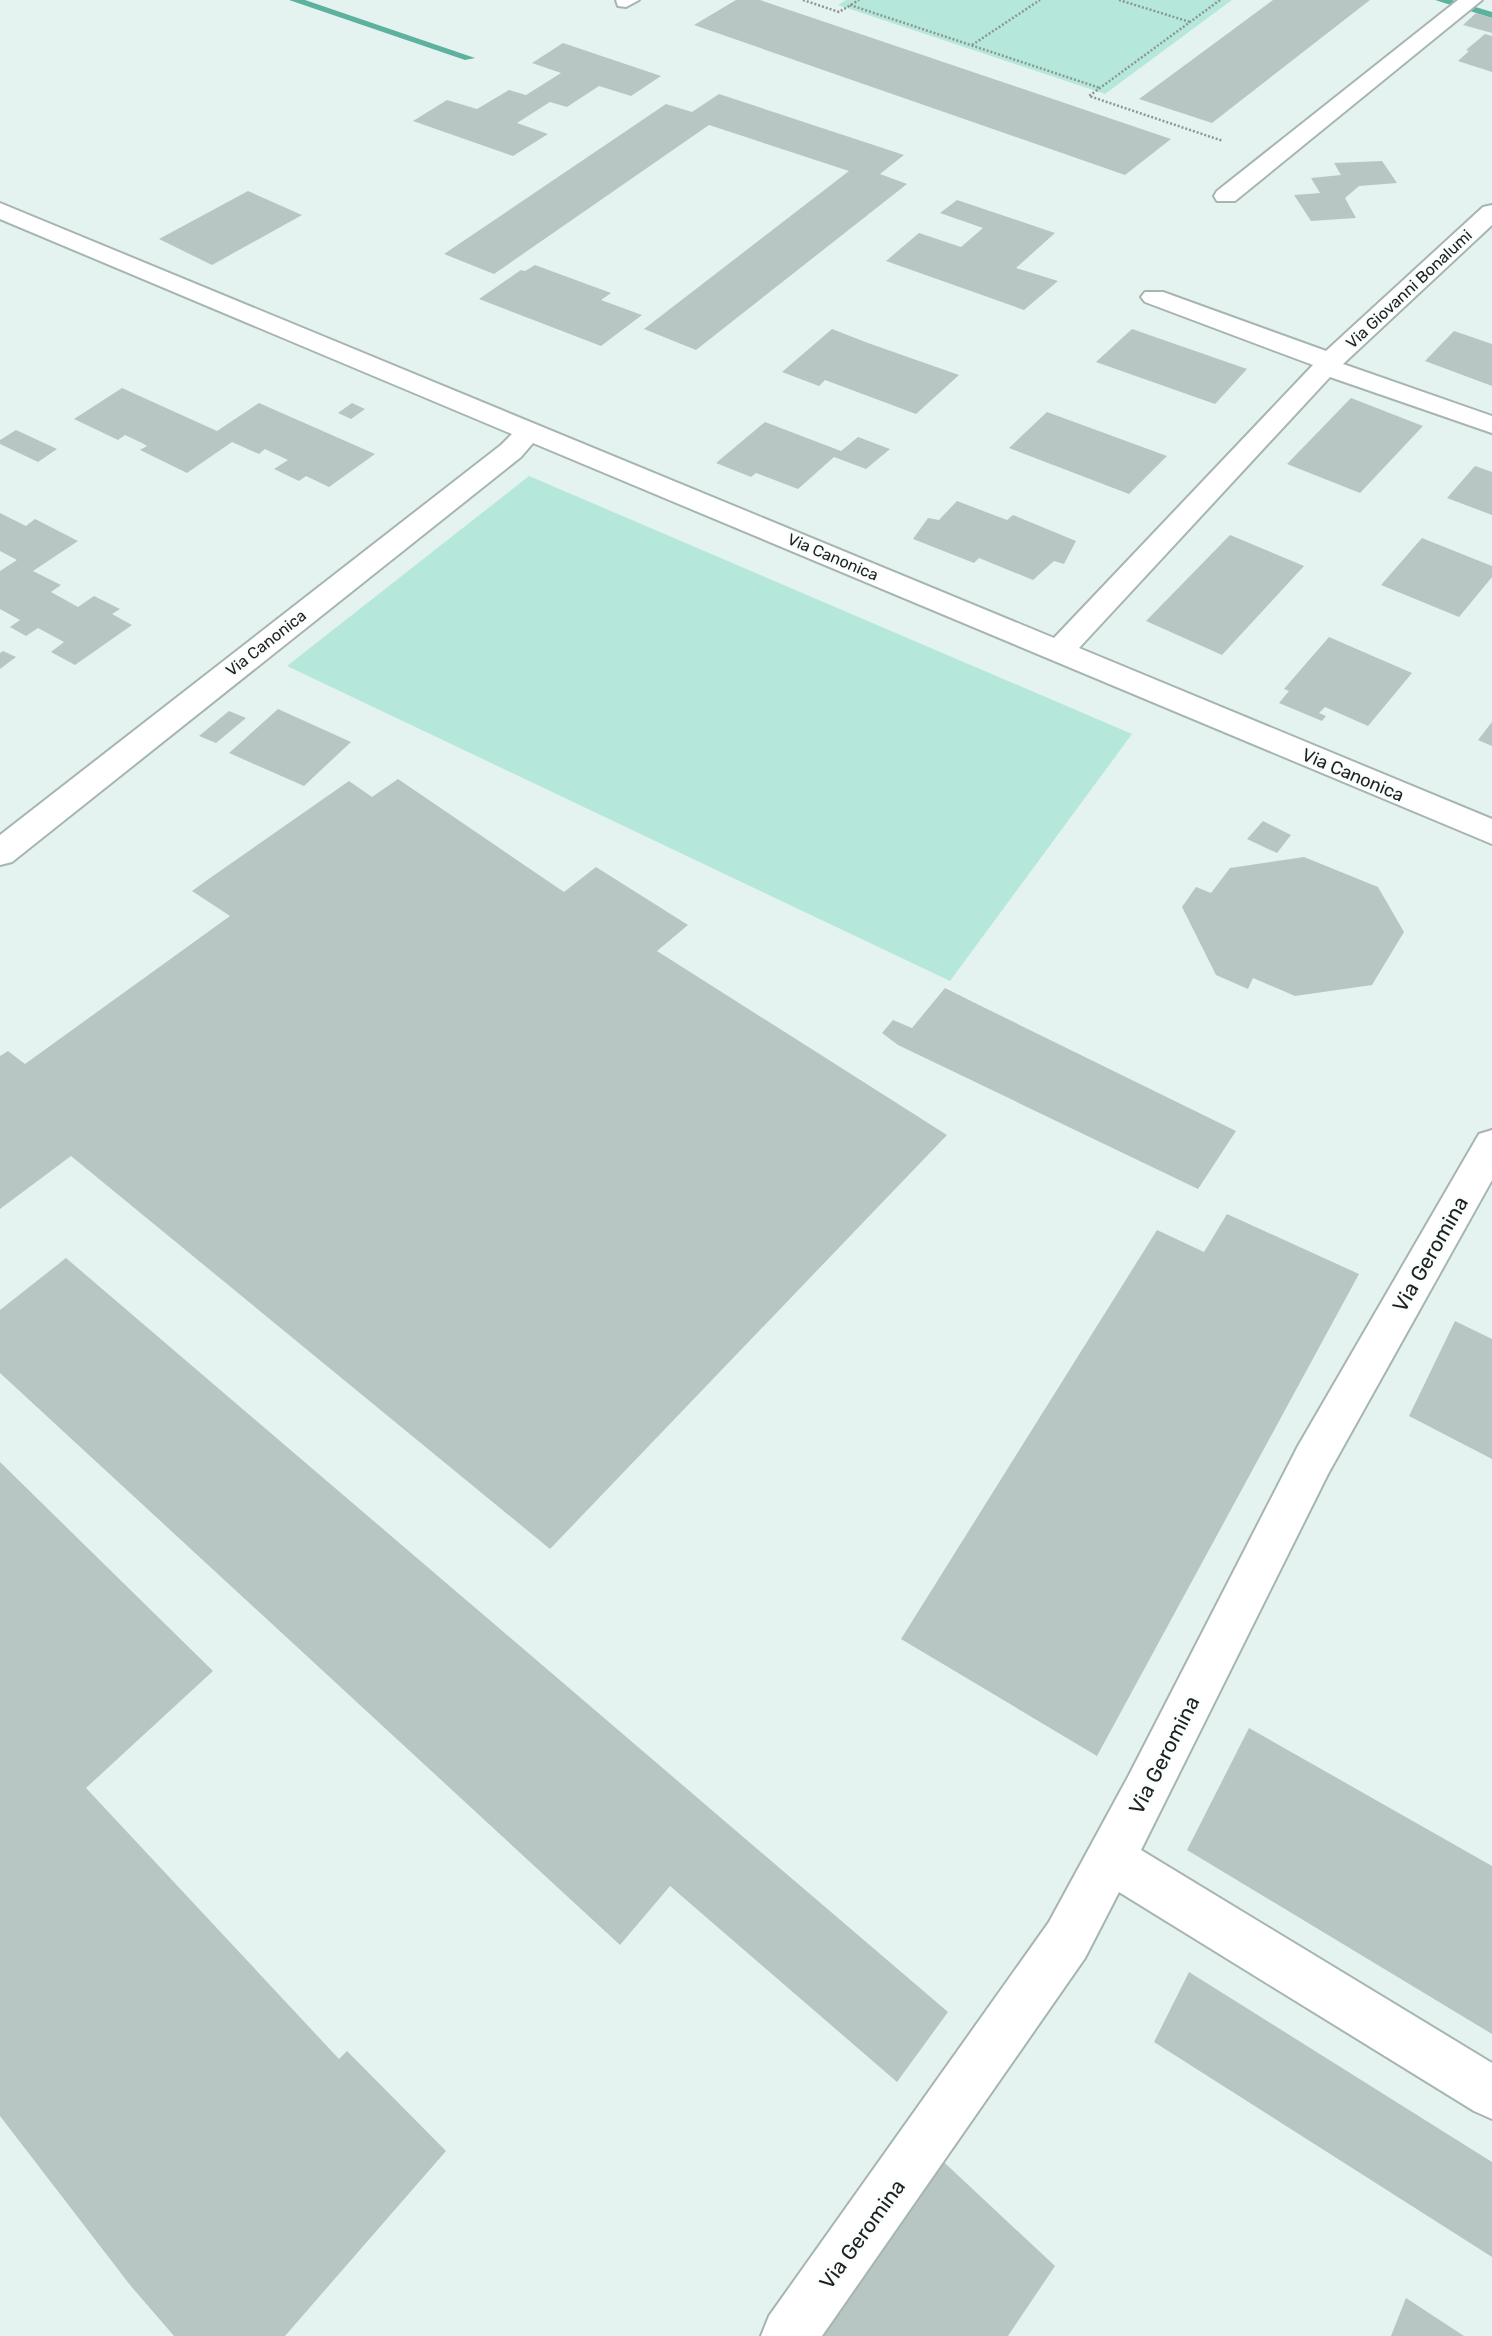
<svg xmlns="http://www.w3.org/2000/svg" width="1492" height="2336" font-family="Rubik,sans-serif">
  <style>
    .green { fill: #b5e8db }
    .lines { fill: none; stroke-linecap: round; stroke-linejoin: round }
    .stream { fill: #5db19f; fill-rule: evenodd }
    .building { fill: #b8c6c3 }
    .street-casing { stroke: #a7b5b1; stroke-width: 4 }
    .path { stroke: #8c9694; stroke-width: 2.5; stroke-dasharray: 2 2; stroke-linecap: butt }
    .street { fill: #fff; fill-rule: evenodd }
    .labels { text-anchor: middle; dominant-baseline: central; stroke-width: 5; stroke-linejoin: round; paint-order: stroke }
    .far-street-label { font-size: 16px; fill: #1c2120; stroke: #f9fefd }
    .street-label { font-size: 18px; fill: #1c2120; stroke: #f9fefd }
    .near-street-label { font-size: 21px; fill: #1c2120; stroke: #f9fefd }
  </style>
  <rect width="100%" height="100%" fill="#e5f3f0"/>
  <!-- green -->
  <g class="green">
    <polygon points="846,0 1232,0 1105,94 838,5"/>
    <polygon points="529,476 1132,734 950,981 287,666"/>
  </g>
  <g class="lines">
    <!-- stream -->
    <g class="stream">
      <polygon points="289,0 305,0 475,58 465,60"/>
      <polygon points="1435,0 1452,0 1492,12 1492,18"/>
    </g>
  </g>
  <!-- building -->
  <g class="building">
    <polygon points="736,0 760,0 1171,139 1125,175 694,25"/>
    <polygon points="1273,0 1370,0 1212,123 1139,99"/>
    <polygon points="1476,13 1492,18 1492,33 1463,25"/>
    <polygon points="1485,34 1492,36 1492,72 1458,61 1469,51 1466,50"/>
    <polygon points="563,43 661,76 631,96 599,86 567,107 550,102 517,123 548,134 513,156 413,121 447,100 477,109 509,90 526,95 561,73 532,63"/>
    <polygon points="719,94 904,155 880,174 907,184 696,350 644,329 849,171 709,125 494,274 444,254 666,104 692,112"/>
    <polygon points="1382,161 1397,183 1359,186 1345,198 1356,218 1311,221 1294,195 1320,193 1311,178 1341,175 1334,163"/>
    <polygon points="248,191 302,215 212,265 159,239"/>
    <polygon points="957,200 1055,233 1016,268 1058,281 1024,310 886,261 919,233 961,247 983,228 940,213"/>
    <polygon points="535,265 611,293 601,300 642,315 601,346 479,299 521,270 525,271"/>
    <polygon points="832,329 868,343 959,375 916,414 825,380 819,386 782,372"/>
    <polygon points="1132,329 1247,369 1215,404 1096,362"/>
    <polygon points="1454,331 1492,344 1492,386 1425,361"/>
    <polygon points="122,388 217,431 259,403 375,454 329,487 306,476 299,481 274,469 288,460 271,452 265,449 259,454 232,442 187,473 140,450 147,446 142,443 125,435 118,440 74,419"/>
    <polygon points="1351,398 1423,426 1360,493 1287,464"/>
    <polygon points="352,403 365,409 351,419 338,413"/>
    <polygon points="1047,412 1167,456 1129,494 1009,448"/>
    <polygon points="765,422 841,451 858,437 890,449 866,469 834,457 798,489 756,473 751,477 716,463"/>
    <polygon points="16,430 57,449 38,462 0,444 0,440"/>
    <polygon points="1475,466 1492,472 1492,515 1447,498"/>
    <polygon points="957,501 1007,520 1013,515 1076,541 1064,564 1054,561 1033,580 979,558 974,563 913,539 928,518 939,520"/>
    <polygon points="0,513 26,526 35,519 78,541 33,571 61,585 51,592 78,607 94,596 120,609 112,614 132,625 75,665 51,652 64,642 38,628 26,636 10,627 20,620 0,609 0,571 17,560 0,551"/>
    <polygon points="1230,535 1304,566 1222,655 1146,621"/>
    <polygon points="1422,538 1492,566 1492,577 1459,617 1381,585"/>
    <polygon points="1329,637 1412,673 1368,726 1325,707 1319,713 1326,716 1322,721 1279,703 1289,691 1284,689"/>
    <polygon points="3,651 16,657 0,669 0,653"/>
    <polygon points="278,709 351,742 304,786 229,753"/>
    <polygon points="229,711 246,718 216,743 199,736"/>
    <polygon points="1492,722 1492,746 1478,740"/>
    <polygon points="398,779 564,892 596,867 688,925 657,951 947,1135 550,1549 71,1156 0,1209 0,1056 8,1051 25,1064 230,916 192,891 210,878 349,781 372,797"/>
    <polygon points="1263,821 1291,835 1277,853 1247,839"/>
    <polygon points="1304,857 1378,887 1404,932 1372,985 1295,996 1253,978 1248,989 1216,975 1182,907 1196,887 1211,893 1230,868"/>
    <polygon points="945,988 979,1005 1236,1131 1198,1189 898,1045 882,1033 893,1020 912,1028"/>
    <polygon points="1227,1214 1359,1274 1097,1756 901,1639 1157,1230 1204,1252"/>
    <polygon points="66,1258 948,2012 897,2082 670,1886 620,1945 0,1373 0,1310"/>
    <polygon points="1455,1321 1492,1339 1492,1459 1409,1416"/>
    <polygon points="0,1462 213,1671 86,1788 339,2059 347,2051 446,2151 285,2336 174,2336 130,2285 0,2116"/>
    <polygon points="1249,1728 1492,1866 1492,2034 1187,1850"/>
    <polygon points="1189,1972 1492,2162 1492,2257 1154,2042"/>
    <polygon points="932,2151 1055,2266 1008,2336 796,2336"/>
    <polygon points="1406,2298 1464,2336 1391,2336"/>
  </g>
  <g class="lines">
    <!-- street casing -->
    <g class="street-casing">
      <g id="street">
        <polygon points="616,0 639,0 626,7 618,6"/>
        <polygon points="1458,0 1482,0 1235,201 1217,201 1214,196 1217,191"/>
        <polygon points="0,203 1054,638 1313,365 1145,302 1141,297 1145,292 1163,292 1326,351 1483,207 1492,205 1492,225 1343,364 1492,416 1492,433 1330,377 1079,648 1492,819 1492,844 533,443 521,457 12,862 0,865 0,835 501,445 512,434 0,219"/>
        <polygon points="1492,1130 1492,1180 1328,1474 1141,1850 1492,2063 1492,2119 1474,2111 1119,1892 1085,1958 822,2336 761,2336 769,2316 1049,1922 1129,1775 1298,1446 1479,1134"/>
      </g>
    </g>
    <!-- path -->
    <g class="path">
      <polyline points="803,0 839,12 859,0"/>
      <polyline points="1119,0 1190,22"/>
      <polyline points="1220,0 1089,96 1223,141"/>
      <polyline points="850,5 1100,88"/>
      <polyline points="972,45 1040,0"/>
    </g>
    <!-- street -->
    <use href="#street" class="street"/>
  </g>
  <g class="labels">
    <!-- far-street labels -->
    <g class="far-street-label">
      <text transform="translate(1409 289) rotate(-43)">Via Giovanni Bonalumi</text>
      <text transform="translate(833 557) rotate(23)">Via Canonica</text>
      <text transform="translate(266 643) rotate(-38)">Via Canonica</text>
    </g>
    <!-- street labels -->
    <g class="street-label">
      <text transform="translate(1353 775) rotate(23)">Via Canonica</text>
    </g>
    <!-- near-street labels -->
    <g class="near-street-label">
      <text transform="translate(1430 1254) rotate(-60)">Via Geromina</text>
      <text transform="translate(1164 1755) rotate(-63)">Via Geromina</text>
      <text transform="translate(862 2234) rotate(-54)">Via Geromina</text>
    </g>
  </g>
</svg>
